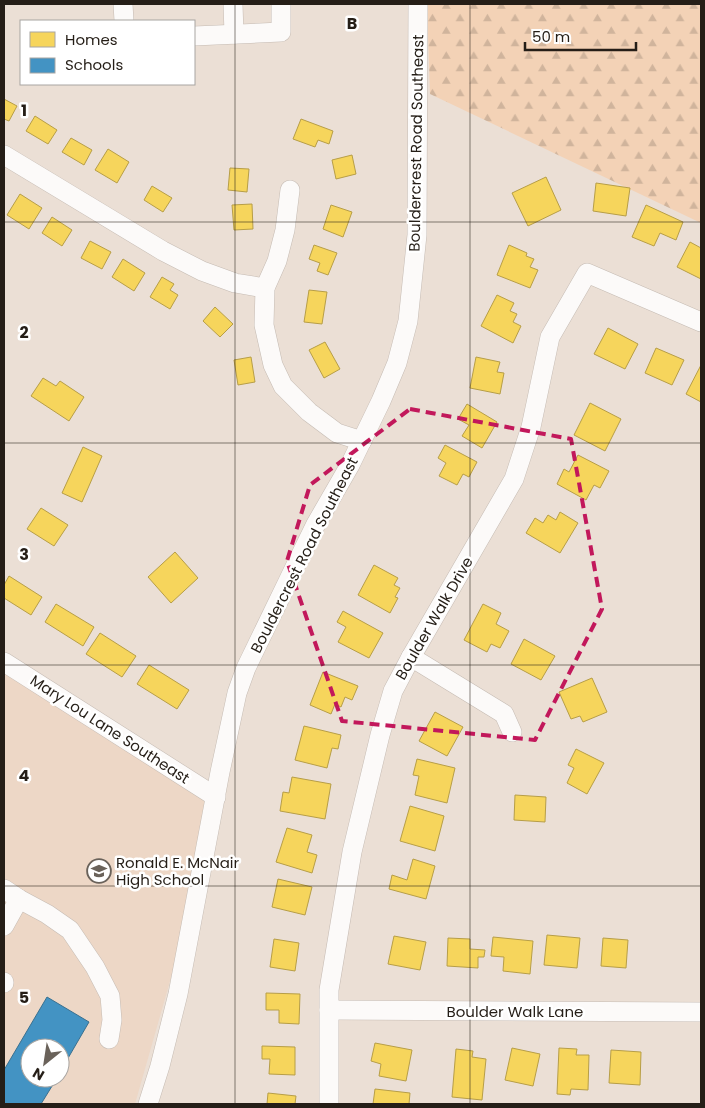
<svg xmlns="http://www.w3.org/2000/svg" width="705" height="1108" font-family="Poppins,sans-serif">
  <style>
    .built { fill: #edd7c6; fill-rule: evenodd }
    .forest { fill: url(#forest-firs) }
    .homes { fill: #f6d55c; stroke: #b79e47 }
    .schools { fill: #4393c3; stroke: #3a708f }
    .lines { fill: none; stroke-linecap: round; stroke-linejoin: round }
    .minor-casing { stroke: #c5bbb3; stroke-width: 20 }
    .minor { stroke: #fcfaf9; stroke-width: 19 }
    .marked { fill: none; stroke: #c2185b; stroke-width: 4; stroke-dasharray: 10 6; stroke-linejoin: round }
    .grid { fill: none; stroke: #251e17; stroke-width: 1; stroke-opacity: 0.55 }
    .labels { text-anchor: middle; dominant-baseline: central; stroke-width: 5; stroke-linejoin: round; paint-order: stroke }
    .street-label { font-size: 15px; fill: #251e17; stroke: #fff }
    .poi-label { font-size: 15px; fill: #251e17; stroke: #fff; text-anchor: start }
    .grid-label { font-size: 16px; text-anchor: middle; font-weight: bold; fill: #251e17; stroke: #fff; stroke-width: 5; stroke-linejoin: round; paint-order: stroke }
  </style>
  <defs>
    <pattern id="forest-firs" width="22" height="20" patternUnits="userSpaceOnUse" patternTransform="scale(1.25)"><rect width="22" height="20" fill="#f3d2b6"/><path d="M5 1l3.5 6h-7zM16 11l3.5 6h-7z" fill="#d0b49c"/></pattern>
  </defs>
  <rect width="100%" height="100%" fill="#ebdfd5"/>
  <!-- built -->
  <path class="built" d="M 4,662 L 208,797 L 180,946 L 135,1104 L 4,1104 ZM 30,1048 L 60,1048 L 60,1078 L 30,1078 Z"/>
  <!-- forest -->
  <polygon class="forest" points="427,4 701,4 701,223 430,94"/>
  <!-- homes -->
  <g class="homes">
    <polygon points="4,99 17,106 9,121 4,119"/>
    <polygon points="35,116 57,130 48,144 26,131"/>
    <polygon points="301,119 333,131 329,144 318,140 315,147 293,139"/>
    <polygon points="71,138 92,150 84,165 62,152"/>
    <polygon points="108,149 129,162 117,183 95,170"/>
    <polygon points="352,155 356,174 336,179 332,160"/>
    <polygon points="230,168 249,169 247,192 228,190"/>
    <polygon points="546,177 561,210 528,226 512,193"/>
    <polygon points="596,183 630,188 626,216 593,211"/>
    <polygon points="152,186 172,198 163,212 144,200"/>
    <polygon points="20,194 42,208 29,229 7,215"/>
    <polygon points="252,204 253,229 234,230 232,205"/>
    <polygon points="331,205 352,212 343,237 323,229"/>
    <polygon points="646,205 683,222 676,240 660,233 654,246 632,237"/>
    <polygon points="52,217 72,230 62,246 42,233"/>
    <polygon points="90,241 111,252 102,269 81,258"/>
    <polygon points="690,242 701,248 701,279 677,267"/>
    <polygon points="314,245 337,253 328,275 317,271 320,263 309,259"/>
    <polygon points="509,245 527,253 526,256 534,259 530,267 538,270 530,288 497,275"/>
    <polygon points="123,259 145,273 134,291 112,277"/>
    <polygon points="162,277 174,284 170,290 178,295 170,309 150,297"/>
    <polygon points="309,290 327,292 322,324 304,322"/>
    <polygon points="497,295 514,303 510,311 517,314 513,322 521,326 513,343 481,326"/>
    <polygon points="215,307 233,324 220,337 203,321"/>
    <polygon points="608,328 638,344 625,369 594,354"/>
    <polygon points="325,342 340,369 324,378 309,350"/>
    <polygon points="656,348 684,360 672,385 645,373"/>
    <polygon points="251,357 255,382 238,385 234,360"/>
    <polygon points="476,357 500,362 497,372 504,373 500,394 470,388"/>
    <polygon points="701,365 701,402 686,394"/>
    <polygon points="43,378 56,386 60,381 84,397 69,421 31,396"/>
    <polygon points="590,403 621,419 605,451 574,435"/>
    <polygon points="467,404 497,422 482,448 462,436 469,425 458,419"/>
    <polygon points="445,445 477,462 469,477 463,474 457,485 439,476 446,463 438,458"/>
    <polygon points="83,447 102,456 82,502 62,493"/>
    <polygon points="578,455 609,471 600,488 594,485 586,500 557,484 564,469 569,472"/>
    <polygon points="41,508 68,525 54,546 27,529"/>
    <polygon points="560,512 578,523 560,553 526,533 535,518 543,523 548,515 556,520"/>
    <polygon points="175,552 198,578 171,603 148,577"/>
    <polygon points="374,565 398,578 394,585 400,588 395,597 398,598 390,613 358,595"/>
    <polygon points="9,576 42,597 31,615 4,598 4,585"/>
    <polygon points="56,604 94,627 83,646 45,622"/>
    <polygon points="483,604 501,613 496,624 509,631 500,648 491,644 487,652 464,640"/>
    <polygon points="343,611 383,633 369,658 338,642 346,627 337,622"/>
    <polygon points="100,633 136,656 122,677 86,654"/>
    <polygon points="524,639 555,656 541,680 511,664"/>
    <polygon points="149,665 189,690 177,709 137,684"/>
    <polygon points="323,672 358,686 352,700 345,697 341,707 335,704 331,714 310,705"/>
    <polygon points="592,678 607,712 583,722 580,716 571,719 559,692"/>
    <polygon points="435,712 463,727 447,756 419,741"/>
    <polygon points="304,726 341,735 338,749 332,748 327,768 295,760"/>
    <polygon points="576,749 604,763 587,794 567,783 574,768 568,765"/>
    <polygon points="417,759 455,768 447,803 415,795 419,776 413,775"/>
    <polygon points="292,777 331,784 325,819 280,811 283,792 289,793"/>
    <polygon points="515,795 546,797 545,822 514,820"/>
    <polygon points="410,806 444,816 435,851 400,841"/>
    <polygon points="287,828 312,835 307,852 317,855 312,873 276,862"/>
    <polygon points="413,859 435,866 426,899 389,889 392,875 407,880"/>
    <polygon points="278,879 312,887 305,915 272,907"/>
    <polygon points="547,935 580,938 577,968 544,965"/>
    <polygon points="394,936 426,942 420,970 388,964"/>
    <polygon points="493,937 533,941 530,974 503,971 504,957 491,956"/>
    <polygon points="448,938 470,939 470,949 485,950 484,957 478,957 478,968 447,966"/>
    <polygon points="603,938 628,940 626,968 601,966"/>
    <polygon points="274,939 299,943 295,971 270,967"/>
    <polygon points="266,993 300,994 299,1024 279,1023 279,1010 266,1010"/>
    <polygon points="375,1043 412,1050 406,1081 379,1076 381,1064 371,1061"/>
    <polygon points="262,1046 295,1047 295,1075 269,1074 270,1059 262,1059"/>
    <polygon points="512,1048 540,1054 533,1086 505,1080"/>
    <polygon points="559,1048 577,1049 576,1055 589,1055 588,1090 571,1089 570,1095 557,1094"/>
    <polygon points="456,1049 473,1051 472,1057 486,1059 482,1100 452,1097"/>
    <polygon points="611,1050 641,1052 640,1085 609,1083"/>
    <polygon points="375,1089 410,1093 409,1104 373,1104"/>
    <polygon points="268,1093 296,1096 295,1104 267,1104"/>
  </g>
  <!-- schools -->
  <polygon class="schools" points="47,997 89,1022 60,1072 60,1048 30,1048 30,1078 57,1078 41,1104 4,1104 4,1070"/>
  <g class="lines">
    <!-- minor casing -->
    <g class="minor-casing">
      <g id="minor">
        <polyline points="123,4 124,21"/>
        <polyline points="233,4 234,34"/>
        <polyline points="194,36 281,32 281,4"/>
        <polyline points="4,155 163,251 202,271 235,283 265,288"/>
        <polyline points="290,190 285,230 277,261 265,288 264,325 273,365 283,386 309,412 337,433 362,441"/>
        <polyline points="411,657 504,714 512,732"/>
        <polyline points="4,662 216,797"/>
        <polyline points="4,889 19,899 47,914 70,930 95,967 110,996 112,1020 109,1039"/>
        <polyline points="4,926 19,899"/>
        <polyline points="4,982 4,983"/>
        <polyline points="329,1010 701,1012"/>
        <polyline points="148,1104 160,1066 178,994 220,772 237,693 246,668 293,571 316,524 350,465 381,401 397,363 408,321 417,235 418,4"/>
        <polyline points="329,1104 329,990 352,852 380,735 393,691 411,657 514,479 531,427 550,337 587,273 701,322"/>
      </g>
    </g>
    <!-- minor -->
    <use href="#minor" class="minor"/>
  </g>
  <!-- marked area -->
  <path class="marked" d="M 410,409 L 571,439 L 602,609 L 535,740 L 342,721 L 287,561 L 310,485 Z"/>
  <!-- grid -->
  <path class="grid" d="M 235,4 L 235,1104M 470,4 L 470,1104M 4,222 L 701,222M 4,443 L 701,443M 4,665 L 701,665M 4,886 L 701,886"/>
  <!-- icons -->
  <defs>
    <g id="school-ring" transform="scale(1.25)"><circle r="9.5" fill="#fff" stroke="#6a625a" stroke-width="1.5"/><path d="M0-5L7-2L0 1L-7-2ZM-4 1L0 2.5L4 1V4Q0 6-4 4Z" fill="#6a625a"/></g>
  </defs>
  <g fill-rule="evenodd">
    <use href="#school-ring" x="99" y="871"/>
  </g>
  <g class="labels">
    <!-- street labels -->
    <g class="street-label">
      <text transform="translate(416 143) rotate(-89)">Bouldercrest Road Southeast</text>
      <text transform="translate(304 555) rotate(-63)">Bouldercrest Road Southeast</text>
      <text transform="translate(434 618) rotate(-60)">Boulder Walk Drive</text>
      <text transform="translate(110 729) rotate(33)">Mary Lou Lane Southeast</text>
      <text x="515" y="1011">Boulder Walk Lane</text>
    </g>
    <!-- poi labels -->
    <g class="poi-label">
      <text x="116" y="862">Ronald E. McNair<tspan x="116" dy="17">High School</tspan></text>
    </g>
  </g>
  <g class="grid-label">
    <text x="352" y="29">B</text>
    <text x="24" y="116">1</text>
    <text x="24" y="338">2</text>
    <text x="24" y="560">3</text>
    <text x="24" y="781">4</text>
    <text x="24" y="1003">5</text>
  </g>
  <!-- border -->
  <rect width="705" height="1108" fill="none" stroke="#251e17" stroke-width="10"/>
  <!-- legend -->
  <rect x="20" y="20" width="175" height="65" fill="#ffffff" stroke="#a8a5a2"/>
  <rect x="30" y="32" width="25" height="15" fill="#f6d55c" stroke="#a8a5a2"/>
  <text x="65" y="45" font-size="15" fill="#251e17">Homes</text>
  <rect x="30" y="58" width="25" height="15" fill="#4393c3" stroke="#a8a5a2"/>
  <text x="65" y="70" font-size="15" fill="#251e17">Schools</text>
  <!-- north arrow -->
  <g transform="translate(45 1063) rotate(210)"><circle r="24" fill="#ffffff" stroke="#a8a5a2"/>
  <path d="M0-4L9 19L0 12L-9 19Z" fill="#6a625a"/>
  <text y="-8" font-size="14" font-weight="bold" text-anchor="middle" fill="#251e17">N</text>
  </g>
  <!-- scale -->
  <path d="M525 42v8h111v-8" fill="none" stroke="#251e17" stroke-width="2.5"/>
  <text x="532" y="42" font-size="15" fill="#251e17" stroke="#ffffff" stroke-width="4" paint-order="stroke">50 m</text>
</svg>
